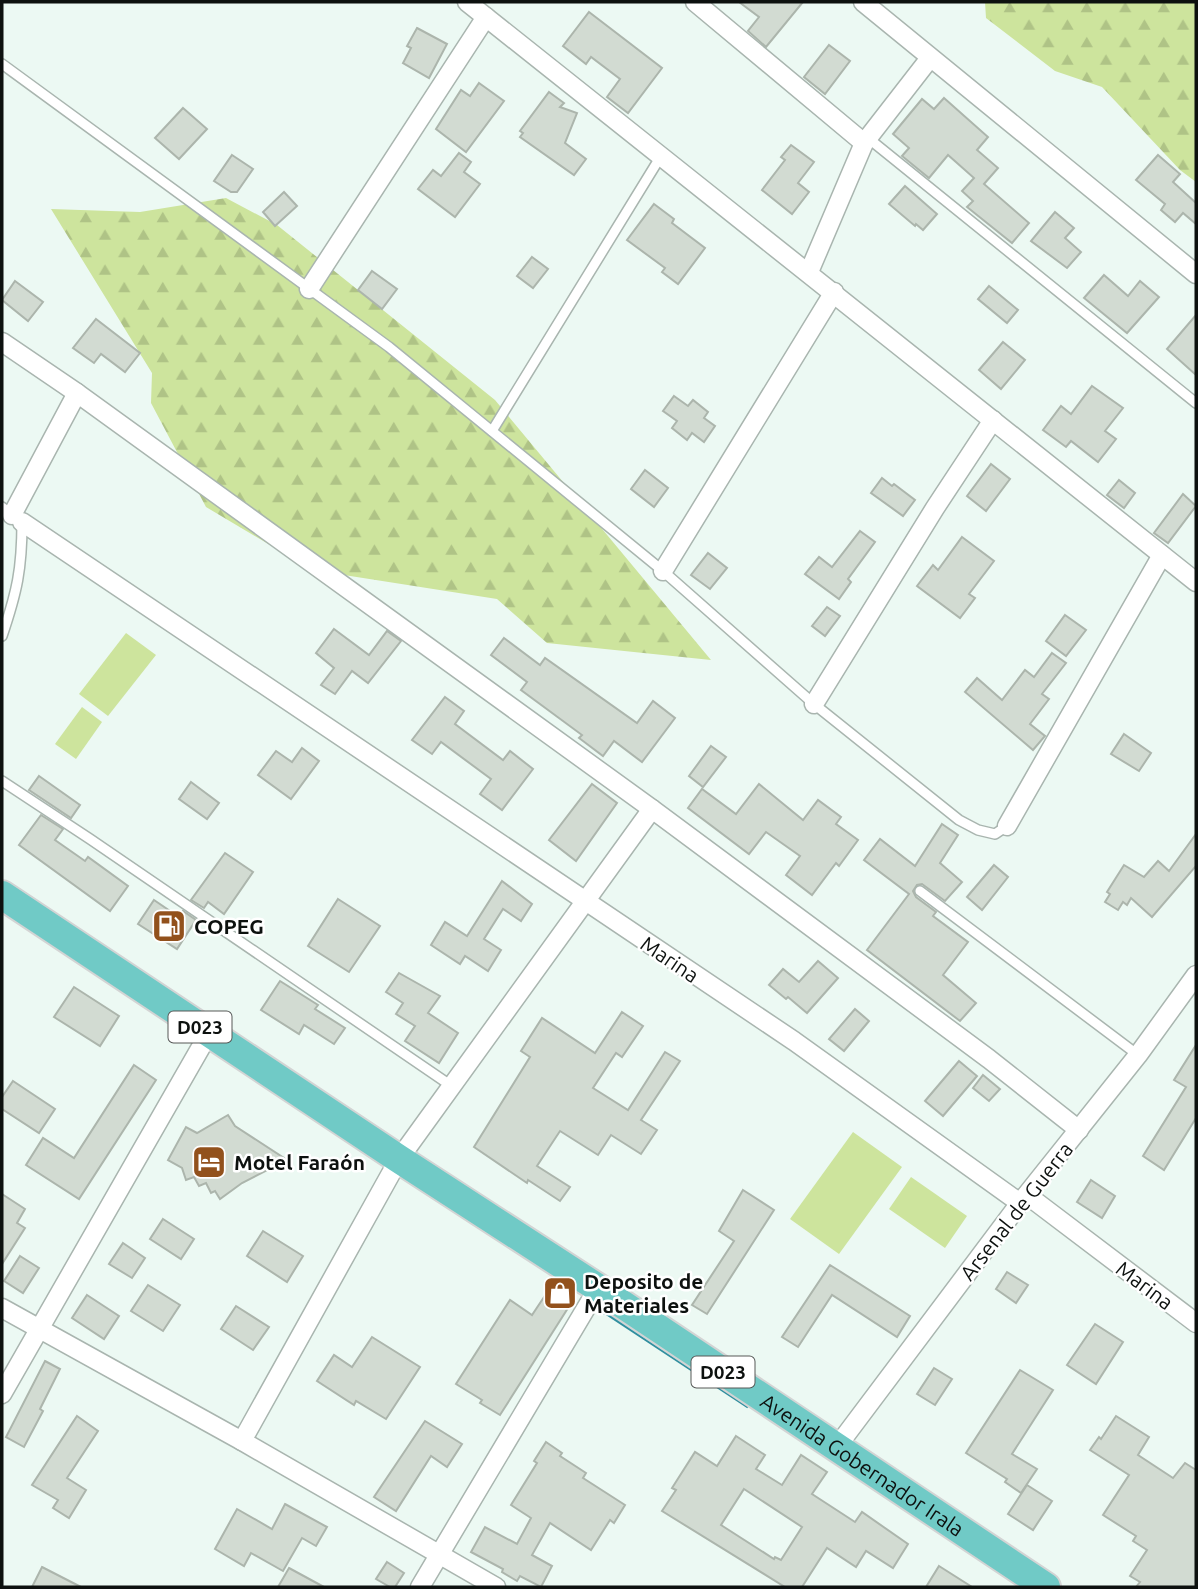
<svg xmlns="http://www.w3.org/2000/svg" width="1198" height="1589" font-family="Ubuntu,sans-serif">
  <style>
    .forest { fill: url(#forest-firs) }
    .garden { fill: #cde49d }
    .water { fill: url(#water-waves); stroke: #318f9f; stroke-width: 2 }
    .building { fill: #d2dbd2; stroke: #acb5ac; stroke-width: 2; fill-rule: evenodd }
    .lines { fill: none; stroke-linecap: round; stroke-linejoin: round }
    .service-casing { stroke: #a9b5af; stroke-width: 12 }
    .minor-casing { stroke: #a9b5af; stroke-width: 21 }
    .primary-casing { stroke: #d3d4d4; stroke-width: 32 }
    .service { stroke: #fff; stroke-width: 9 }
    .minor { stroke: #fff; stroke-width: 18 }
    .primary { stroke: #70cac6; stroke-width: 28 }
    .labels { text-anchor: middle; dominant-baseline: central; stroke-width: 5; stroke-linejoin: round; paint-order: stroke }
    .shield { fill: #fff; stroke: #565857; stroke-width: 2 }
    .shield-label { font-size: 19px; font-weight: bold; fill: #0d110f }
    .poi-label { font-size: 21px; font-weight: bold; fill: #0d110f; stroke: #fff; text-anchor: start }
    .street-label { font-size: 21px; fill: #0d110f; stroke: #fff }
  </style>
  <defs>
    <pattern id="forest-firs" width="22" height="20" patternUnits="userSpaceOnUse" patternTransform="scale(1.75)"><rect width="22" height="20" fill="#cde49d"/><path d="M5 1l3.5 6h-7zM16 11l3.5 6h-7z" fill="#afc386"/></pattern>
    <pattern id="water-waves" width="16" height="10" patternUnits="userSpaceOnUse" patternTransform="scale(1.75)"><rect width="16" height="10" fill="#41c5dd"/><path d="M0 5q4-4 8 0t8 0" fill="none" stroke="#38a8bc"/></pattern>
  </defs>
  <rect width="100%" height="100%" fill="#ecf9f3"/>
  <!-- forest -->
  <g class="forest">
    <polygon points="985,2 1196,2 1196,182 1180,170 1102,87 1055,71 986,18"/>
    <polygon points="226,198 277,225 495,400 711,660 547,643 497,599 312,570 206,507 151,403 152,373 51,209 140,212"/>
  </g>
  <!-- garden -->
  <g class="garden">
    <polygon points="126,633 156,655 108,716 79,694"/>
    <polygon points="82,707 102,722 76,759 55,744"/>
    <polygon points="853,1132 902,1167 839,1254 790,1219"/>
    <polygon points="911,1177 967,1216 945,1248 889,1209"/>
  </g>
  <!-- water -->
  <polygon class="water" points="605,1311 750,1403 747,1407 606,1314 599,1313"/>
  <!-- building -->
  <g class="building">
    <polygon points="739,2 803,2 766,47 748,31 759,17"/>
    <polygon points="589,12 662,68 628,113 607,97 620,79 591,57 586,64 563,46"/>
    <polygon points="417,28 447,44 429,78 403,63 411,48 407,46"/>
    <polygon points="829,45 850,61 825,94 804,77"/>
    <polygon points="479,83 504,101 466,152 436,129 461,90 470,96"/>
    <polygon points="549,92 564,103 560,107 577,113 565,143 586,159 574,175 520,137 523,133 520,131"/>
    <polygon points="944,98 988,137 977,150 998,168 984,184 1029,223 1012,243 967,207 973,201 962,191 974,178 948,155 929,178 902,156 909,148 893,134 922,99 934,109"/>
    <polygon points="183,108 207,129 179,159 155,138"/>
    <polygon points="791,145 814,162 798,183 809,192 792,214 762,190 785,160 781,157"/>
    <polygon points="459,153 471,162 464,172 480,184 455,217 418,189 433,170 441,176"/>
    <polygon points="232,155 253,169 237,192 231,192 214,181"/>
    <polygon points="1158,155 1180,174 1173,182 1196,203 1196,224 1183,213 1175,222 1161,210 1165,204 1136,180"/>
    <polygon points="905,186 937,214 923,230 916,224 915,226 889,204"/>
    <polygon points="284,192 297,206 275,226 263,212"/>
    <polygon points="654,204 674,219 672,223 705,248 678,284 662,272 665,268 627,240"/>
    <polygon points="1055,212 1074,228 1065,238 1081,252 1067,268 1031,241"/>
    <polygon points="532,257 548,269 533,288 517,276"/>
    <polygon points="372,271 397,289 382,309 358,290"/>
    <polygon points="1104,275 1128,296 1140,281 1159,297 1127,333 1084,298"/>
    <polygon points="15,281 43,302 28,321 2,300"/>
    <polygon points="989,286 1018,310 1007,323 978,299"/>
    <polygon points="1196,315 1196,375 1167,349"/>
    <polygon points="96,319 140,353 125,372 101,354 94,363 73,348"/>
    <polygon points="1003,342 1025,360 1001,389 979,370"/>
    <polygon points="1092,386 1123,408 1105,431 1116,439 1098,462 1071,441 1066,447 1043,430 1061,406 1071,414"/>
    <polygon points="674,396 688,406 693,400 708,412 704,418 715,426 704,442 692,433 687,440 672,428 677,421 663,411"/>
    <polygon points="991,464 1010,479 986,511 967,496"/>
    <polygon points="645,470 668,488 654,507 631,489"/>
    <polygon points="882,478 892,486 894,484 915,500 903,516 871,493"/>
    <polygon points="1119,480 1135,493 1124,508 1107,495"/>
    <polygon points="1183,494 1196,506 1168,543 1154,533"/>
    <polygon points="860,531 875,542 848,579 851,582 839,599 805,574 819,557 832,567"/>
    <polygon points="962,537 994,561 969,594 975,598 960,618 917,586 933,565 938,570"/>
    <polygon points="708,553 727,568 710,589 691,575"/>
    <polygon points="827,607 840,616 825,636 812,626"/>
    <polygon points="1065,615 1086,630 1066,656 1046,641"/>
    <polygon points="334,629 369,655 387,631 401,641 368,683 352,671 335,694 321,685 334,668 316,653"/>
    <polygon points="504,638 540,665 545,658 637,723 653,701 675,718 642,762 614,741 603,756 579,738 582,735 521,690 527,682 491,655"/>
    <polygon points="1052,653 1066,663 1042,694 1049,699 1030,724 1045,736 1033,750 965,692 977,678 1002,700 1025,670 1034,677"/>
    <polygon points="445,697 464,711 455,724 503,760 510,751 533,769 502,810 480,794 491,779 441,742 432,754 412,740"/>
    <polygon points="1124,734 1151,753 1139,771 1111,754"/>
    <polygon points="711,746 726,757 703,787 689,776"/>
    <polygon points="302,748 319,761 291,799 258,775 276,751 292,762"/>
    <polygon points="39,776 80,805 71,818 29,790"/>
    <polygon points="191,782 219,803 207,819 179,799"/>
    <polygon points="592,784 617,803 576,861 549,840"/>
    <polygon points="759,784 803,820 818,800 841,817 836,824 858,840 839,866 836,863 812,895 786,875 800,856 766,832 749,854 688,808 702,789 736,814"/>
    <polygon points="41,815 63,829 55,840 85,861 88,857 128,886 110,911 19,845"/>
    <polygon points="942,824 958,835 940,863 962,882 945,901 922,884 917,885 913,891 916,897 936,912 933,916 968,942 943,975 976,1003 960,1021 867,950 909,894 864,860 880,839 915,866"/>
    <polygon points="1196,834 1196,866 1152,917 1131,898 1127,905 1123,902 1118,910 1105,902 1110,894 1107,892 1124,865 1144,877 1158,861 1169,871"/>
    <polygon points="225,853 253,872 224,914 208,902 204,908 191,900"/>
    <polygon points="994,865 1008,877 982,910 967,897"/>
    <polygon points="502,881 532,904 521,921 503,909 484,939 501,950 488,971 465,956 460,964 431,945 445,922 467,936"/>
    <polygon points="338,899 380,926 349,972 308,946"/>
    <polygon points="154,900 179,917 183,911 196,920 177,949 138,924"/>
    <polygon points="818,961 838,978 807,1013 788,997 786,999 769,985 783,969 799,982"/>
    <polygon points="399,973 440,996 428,1013 458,1033 439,1063 405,1041 415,1026 396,1014 403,1003 386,992"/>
    <polygon points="280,981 318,1005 315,1009 345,1028 334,1044 304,1025 299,1034 261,1010"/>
    <polygon points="74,987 119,1016 100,1046 54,1017"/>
    <polygon points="855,1009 869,1021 844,1051 829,1039"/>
    <polygon points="622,1012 643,1026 622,1057 616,1053 593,1088 628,1110 665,1052 680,1061 641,1120 657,1130 641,1154 611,1135 598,1155 560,1131 537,1166 570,1187 560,1201 528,1180 527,1183 474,1147 530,1057 521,1051 542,1018 595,1053"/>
    <polygon points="1196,1045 1196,1118 1164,1170 1143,1156 1186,1087 1174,1080"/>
    <polygon points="959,1061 977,1076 943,1116 925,1101"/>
    <polygon points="134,1065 156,1080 79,1199 26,1165 43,1138 74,1158"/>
    <polygon points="983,1075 1000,1089 989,1101 973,1088"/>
    <polygon points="13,1081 55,1109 39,1133 2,1109 2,1097"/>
    <polygon points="228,1115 235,1126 287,1160 242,1183 220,1199 215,1191 211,1193 206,1183 199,1186 194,1177 186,1180 182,1168 168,1160 186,1127 197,1133"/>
    <polygon points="1091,1180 1115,1196 1102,1218 1077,1202"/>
    <polygon points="743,1190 774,1210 707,1314 692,1305 734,1241 719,1231"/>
    <polygon points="2,1194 25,1209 17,1223 25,1228 2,1264"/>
    <polygon points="163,1219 194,1239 181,1259 150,1239"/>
    <polygon points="263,1231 303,1256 287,1282 247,1256"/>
    <polygon points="123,1243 145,1258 132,1278 109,1264"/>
    <polygon points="20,1256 39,1268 23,1293 4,1281"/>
    <polygon points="830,1265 910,1316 897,1337 832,1295 798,1347 782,1337"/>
    <polygon points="1007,1272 1028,1285 1016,1303 996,1289"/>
    <polygon points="148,1285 180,1305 163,1331 131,1311"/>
    <polygon points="546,1294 568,1308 500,1415 480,1403 482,1400 456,1384 510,1300 532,1315"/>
    <polygon points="87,1295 119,1316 104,1339 72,1318"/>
    <polygon points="236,1306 269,1327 253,1350 221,1329"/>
    <polygon points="1095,1324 1123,1342 1096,1384 1067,1365"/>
    <polygon points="372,1337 420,1367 386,1419 356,1401 354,1405 317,1381 334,1355 352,1367"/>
    <polygon points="45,1361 60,1369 40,1409 43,1411 24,1447 6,1437"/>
    <polygon points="934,1368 952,1379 935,1405 917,1394"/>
    <polygon points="1020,1370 1053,1390 1012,1454 1037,1469 1021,1493 1005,1482 1007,1479 966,1453"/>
    <polygon points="77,1416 98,1431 67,1478 86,1490 69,1518 53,1508 58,1500 32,1485"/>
    <polygon points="1116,1416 1149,1437 1138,1455 1173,1478 1185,1463 1196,1470 1196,1587 1136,1587 1140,1582 1130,1576 1147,1550 1133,1541 1136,1536 1103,1515 1129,1475 1090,1450 1099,1437 1101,1439"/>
    <polygon points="425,1421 462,1444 447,1467 431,1456 396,1511 374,1497"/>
    <path d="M 736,1436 L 765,1455 L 756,1469 L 782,1485 L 801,1455 L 827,1472 L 812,1494 L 855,1522 L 862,1512 L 908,1544 L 893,1568 L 866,1551 L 856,1567 L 827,1548 L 802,1587 L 785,1587 L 662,1511 L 676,1490 L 672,1488 L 695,1452 L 717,1466 ZM 744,1489 L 802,1527 L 781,1560 L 775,1557 L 774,1559 L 721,1525 Z"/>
    <polygon points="546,1442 562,1453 560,1456 586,1473 583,1478 625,1505 614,1523 610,1520 591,1550 550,1523 532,1555 552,1566 541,1587 520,1576 517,1581 502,1572 503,1569 471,1552 485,1527 517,1544 531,1518 511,1505 537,1463 534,1461"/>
    <polygon points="1027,1485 1052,1501 1033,1530 1008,1514"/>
    <polygon points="285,1504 327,1527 316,1546 302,1538 283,1571 251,1553 244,1566 215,1549 237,1509 272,1529"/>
    <polygon points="387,1562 404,1573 395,1587 390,1587 376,1579"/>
    <polygon points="939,1566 972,1587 926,1587"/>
    <polygon points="42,1567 81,1587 32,1587"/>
    <polygon points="289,1568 324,1587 278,1587"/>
  </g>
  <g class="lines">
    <!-- service casing -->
    <g class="service-casing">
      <g id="service">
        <polyline points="2,64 389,347 663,571 814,704 959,820 978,830 995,834 1007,826"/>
        <polyline points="868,138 1196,403"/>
        <polyline points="492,431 661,156"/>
        <path d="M 2,507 L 22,522 C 22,569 17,592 2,636"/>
        <polyline points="2,781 90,839 453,1087"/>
        <polyline points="920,891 1138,1055"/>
      </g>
    </g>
    <!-- minor casing -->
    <g class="minor-casing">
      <g id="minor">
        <polyline points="467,2 1196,582"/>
        <polyline points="695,2 864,143"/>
        <polyline points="863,2 1196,274"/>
        <polyline points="809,272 864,143 930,58"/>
        <polyline points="309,289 486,17"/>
        <polyline points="2,342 77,393 652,809 989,1059 1079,1130"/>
        <polyline points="12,515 77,393"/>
        <polyline points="22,522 794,1041 1020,1203"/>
        <polyline points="663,571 834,292"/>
        <polyline points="814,704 935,508 993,420"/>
        <polyline points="1007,826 1162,555"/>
        <polyline points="1027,1195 1196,1323"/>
        <polyline points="2,1308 242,1441 496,1587"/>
        <polyline points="2,1394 209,1033"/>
        <polyline points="242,1441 399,1159 652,809"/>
        <polyline points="836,1448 1020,1203 1138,1055 1196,975"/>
        <polyline points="420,1587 598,1288"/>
      </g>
    </g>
    <!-- primary casing -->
    <g class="primary-casing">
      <g id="primary">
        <path id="s1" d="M 2,895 L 399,1159 L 598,1288 L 1046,1587"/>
      </g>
    </g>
    <!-- service -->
    <use href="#service" class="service"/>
    <!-- minor -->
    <use href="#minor" class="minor"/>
    <!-- primary -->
    <use href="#primary" class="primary"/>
  </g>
  <!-- icons -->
  <defs>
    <g id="fuel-square" transform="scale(1.75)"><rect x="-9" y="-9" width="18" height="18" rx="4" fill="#92511c" stroke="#fff"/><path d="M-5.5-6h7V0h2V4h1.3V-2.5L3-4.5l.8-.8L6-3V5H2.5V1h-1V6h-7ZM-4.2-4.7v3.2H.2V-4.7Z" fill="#fff"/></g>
    <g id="hotel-square" transform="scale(1.75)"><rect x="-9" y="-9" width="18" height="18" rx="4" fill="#92511c" stroke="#fff"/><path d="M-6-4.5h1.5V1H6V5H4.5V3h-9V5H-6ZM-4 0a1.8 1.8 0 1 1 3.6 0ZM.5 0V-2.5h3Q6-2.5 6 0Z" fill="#fff"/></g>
    <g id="shop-square" transform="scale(1.75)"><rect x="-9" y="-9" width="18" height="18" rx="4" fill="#92511c" stroke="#fff"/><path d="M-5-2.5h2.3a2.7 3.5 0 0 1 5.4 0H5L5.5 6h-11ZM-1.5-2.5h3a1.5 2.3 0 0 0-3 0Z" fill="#fff"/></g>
  </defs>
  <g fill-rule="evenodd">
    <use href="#fuel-square" x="169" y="926"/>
    <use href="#hotel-square" x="209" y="1162"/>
    <use href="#shop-square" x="560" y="1293"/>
  </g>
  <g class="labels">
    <!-- shield labels -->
    <g class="shield">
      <rect x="168.5" y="1011.5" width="63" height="31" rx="5"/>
      <rect x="691.5" y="1356.5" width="63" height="31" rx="5"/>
    </g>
    <g class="shield-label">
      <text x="200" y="1027">D023</text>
      <text x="723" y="1372">D023</text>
    </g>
    <!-- poi labels -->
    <g class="poi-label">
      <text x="194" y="926">COPEG</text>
      <text x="234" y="1162">Motel Faraón</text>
      <text x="584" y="1281">Deposito de<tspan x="584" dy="24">Materiales</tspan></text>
    </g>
    <!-- street labels -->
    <g class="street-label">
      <text transform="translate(670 959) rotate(34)">Marina</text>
      <text transform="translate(1016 1211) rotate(-52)">Arsenal de Guerra</text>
      <text transform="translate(1145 1285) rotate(37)">Marina</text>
      <text stroke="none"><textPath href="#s1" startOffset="1032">Avenida Gobernador Irala</textPath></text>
    </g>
  </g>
  <!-- border -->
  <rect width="1198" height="1589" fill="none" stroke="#0d110f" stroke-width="7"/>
</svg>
